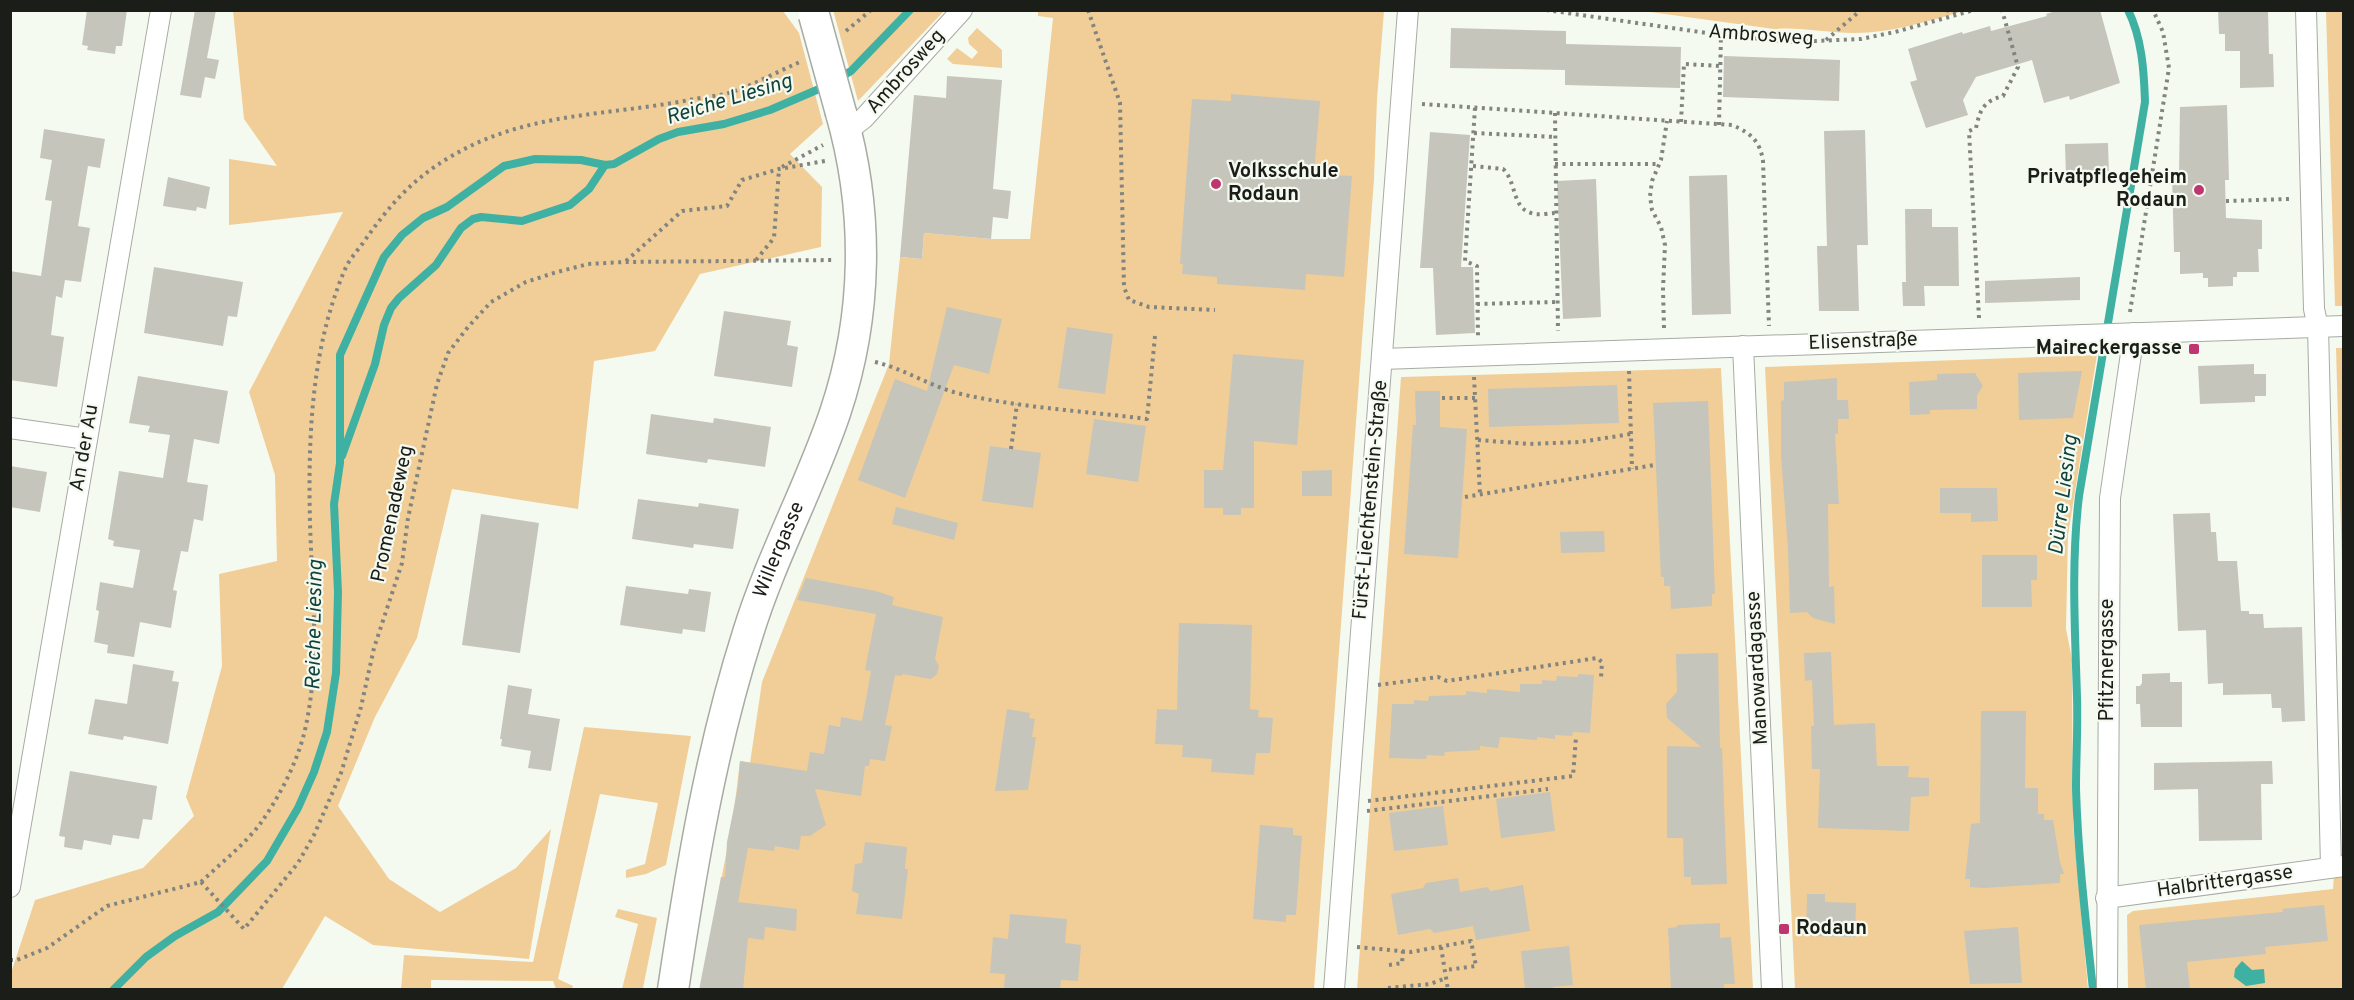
<svg xmlns="http://www.w3.org/2000/svg" width="2354" height="1000" font-family="Overpass,sans-serif">
  <style>
    .green { fill: #f1ce98 }
    .water { fill: #3fb1a3 }
    .lines { fill: none; stroke-linecap: round; stroke-linejoin: round }
    .stream { stroke: #3fb1a3; stroke-width: 8 }
    .building { fill: #c5c5bb }
    .minor-casing { stroke: #a7aba3; stroke-width: 22 }
    .primary-casing { stroke: #a7aba3; stroke-width: 33 }
    .path { stroke: #82857f; stroke-width: 4; stroke-dasharray: 3 4.5; stroke-linecap: butt }
    .minor { stroke: #fff; stroke-width: 20 }
    .primary { stroke: #fff; stroke-width: 30 }
    .primary-bridge-casing { stroke: #a7aba3; stroke-width: 33; stroke-linecap: butt }
    .primary-bridge { stroke: #fff; stroke-width: 30 }
    .poi-dot { fill: #bf3570; stroke: #f5faf1; stroke-width: 2 }
    .labels { text-anchor: middle; dominant-baseline: central; stroke-width: 4.5; stroke-linejoin: round; paint-order: stroke }
    .street-label { font-size: 20px; fill: #1b1d19; stroke: #f5faf1 }
    .poi-label { font-size: 20px; font-weight: bold; fill: #1b1d19; stroke: #f5faf1; text-anchor: start }
    .water-label { font-size: 21px; font-style: italic; fill: #11433d; stroke: #f5faf1 }
  </style>
  <rect width="100%" height="100%" fill="#f5faf1"/>
  <!-- green -->
  <g class="green">
    <polygon points="833,10 944,10 944,11 858,101"/>
    <polygon points="233,11 783,11 799,33 823,124 790,154 822,187 821,247 700,274 655,351 594,361 578,509 452,489 417,638 375,717 338,806 389,879 440,912 516,868 551,829 529,959 373,945 325,916 282,989 11,989 11,973 35,900 143,868 194,816 186,797 222,666 219,574 277,561 275,475 249,392 343,212 229,225 229,159 277,166 244,119"/>
    <polygon points="1038,11 1384,11 1377,99 1374,179 1314,989 700,990 733,818 740,761 750,763 762,682 889,364 900,257 922,259 924,233 991,239 1030,239 1053,18 1038,16"/>
    <path d="M 1643,11 L 1964,10 L 1964,11 C 1928,21 1892,33 1854,33 C 1827,33 1801,27 1774,29 Z"/>
    <polygon points="2326,11 2343,11 2343,306 2335,306"/>
    <polygon points="977,28 1002,50 1002,68 953,64 947,59 957,48 972,59 978,52 969,44 968,38"/>
    <polygon points="2336,348 2344,348 2343,600"/>
    <polygon points="2097,355 2068,535 2066,629 2072,659 2073,823 2088,989 1795,989 1765,367"/>
    <polygon points="1721,368 1753,989 1357,990 1401,377"/>
    <polygon points="584,727 691,736 666,865 646,874 626,878 626,870 645,864 658,803 600,794 558,979 573,986 572,989 556,989 553,981 431,980 431,989 401,989 404,955 533,962"/>
    <polygon points="2343,873 2343,989 2128,989 2127,915 2133,911 2333,889 2334,874"/>
    <polygon points="618,909 657,918 643,988 622,989 638,924 615,917"/>
  </g>
  <!-- water -->
  <polygon class="water" points="2242,961 2252,970 2264,969 2265,983 2246,986 2234,977 2235,969"/>
  <g class="lines">
    <!-- stream -->
    <g class="stream">
      <polyline points="839,78 851,71 910,10"/>
      <polyline points="342,456 375,364 384,325 391,308 399,298 436,265 461,228 473,219 481,217 522,221 570,205 589,189 605,165"/>
      <polyline points="113,990 146,957 175,936 218,912 267,861 298,808 314,772 327,732 336,673 338,592 334,504 340,463 340,355 384,257 402,235 423,218 447,207 504,166 535,159 581,160 605,165 614,164 659,139 678,132 724,124 770,110 826,86"/>
      <path d="M 2093,990 C 2086,923 2078,856 2076,789 C 2076,758 2078,728 2077,697 C 2075,630 2071,563 2079,496 L 2145,102 C 2144,71 2142,38 2128,10"/>
    </g>
  </g>
  <!-- building -->
  <g class="building">
    <polygon points="87,10 127,10 122,46 116,46 115,54 87,50 88,46 82,45"/>
    <polygon points="195,10 216,10 207,58 219,60 215,79 205,77 201,98 180,95"/>
    <polygon points="2059,10 2100,10 2120,83 2070,100 2069,96 2044,103 2032,60 1976,77 1963,100 1968,115 1926,128 1910,82 1917,80 1908,49 1962,32 1963,34 1990,26 1991,31 2047,16 2046,14"/>
    <polygon points="2218,10 2268,10 2269,54 2273,54 2274,87 2240,88 2240,51 2225,51 2225,34 2219,34"/>
    <polygon points="1451,28 1566,31 1566,44 1681,47 1680,88 1565,85 1565,70 1450,68"/>
    <polygon points="1724,56 1840,60 1839,101 1723,97"/>
    <polygon points="947,76 1002,80 993,189 1011,191 1008,219 993,217 991,239 924,233 922,259 900,257 914,95 946,98"/>
    <polygon points="1231,94 1320,101 1314,174 1352,176 1344,277 1306,274 1305,290 1217,284 1217,277 1182,274 1183,264 1180,264 1192,99 1231,101"/>
    <polygon points="2227,105 2229,180 2225,180 2226,218 2262,220 2262,249 2258,249 2259,272 2237,272 2237,277 2233,277 2233,286 2208,287 2208,278 2203,278 2203,273 2180,274 2180,252 2174,252 2172,175 2179,175 2180,107"/>
    <polygon points="44,129 105,139 100,168 88,166 78,226 90,228 81,282 65,280 62,298 56,296 51,335 64,337 57,387 10,380 10,271 41,276 52,201 45,200 52,160 40,158"/>
    <polygon points="1865,130 1868,245 1857,245 1859,311 1819,311 1817,246 1827,246 1824,131"/>
    <polygon points="1430,132 1470,135 1461,267 1473,267 1475,333 1436,335 1433,268 1420,268"/>
    <polygon points="2108,143 2109,176 2066,177 2065,144"/>
    <polygon points="1727,175 1731,314 1692,315 1689,176"/>
    <polygon points="168,177 210,187 206,209 197,207 196,211 163,206"/>
    <polygon points="1596,179 1601,317 1563,319 1557,181"/>
    <polygon points="1905,209 1932,209 1932,227 1958,227 1959,286 1924,286 1925,306 1903,306 1902,282 1906,282"/>
    <polygon points="154,267 243,282 237,317 228,316 223,346 144,333"/>
    <polygon points="2080,277 2080,300 1985,303 1985,281"/>
    <polygon points="947,307 1002,319 989,374 954,365 905,498 858,480 895,379 927,391"/>
    <polygon points="724,311 791,321 787,345 798,347 792,387 714,376"/>
    <polygon points="1067,327 1113,334 1105,394 1058,388"/>
    <polygon points="1233,354 1304,360 1297,445 1254,441 1254,508 1241,508 1241,515 1223,515 1223,508 1204,508 1204,470 1223,470"/>
    <polygon points="2254,364 2254,374 2266,374 2266,396 2255,396 2255,402 2200,404 2198,366"/>
    <polygon points="2082,371 2073,418 2019,420 2018,373"/>
    <polygon points="1975,373 1983,386 1977,395 1977,409 1930,410 1930,414 1910,415 1909,382 1937,380 1937,374"/>
    <polygon points="138,376 228,391 219,444 194,439 187,482 208,485 203,521 194,519 188,552 181,551 173,590 177,591 171,628 140,622 134,657 107,653 108,645 94,642 99,611 96,610 100,582 133,588 140,550 113,546 114,541 108,539 119,471 163,478 170,435 148,432 150,426 129,423"/>
    <polygon points="1837,378 1837,400 1848,400 1849,419 1838,419 1838,434 1835,434 1839,504 1828,504 1829,587 1834,586 1835,624 1813,618 1807,612 1790,613 1788,549 1781,455 1781,401 1784,400 1784,382"/>
    <polygon points="1617,385 1619,423 1489,427 1488,389"/>
    <polygon points="1415,391 1440,391 1440,427 1467,429 1458,558 1404,554 1413,425 1416,425"/>
    <polygon points="1708,401 1715,594 1712,594 1712,606 1671,609 1670,586 1664,586 1664,577 1661,577 1653,403"/>
    <polygon points="651,414 713,423 714,418 771,427 765,467 708,459 707,463 646,454"/>
    <polygon points="1094,419 1146,426 1138,482 1086,474"/>
    <polygon points="990,446 1041,453 1033,508 982,501"/>
    <polygon points="10,466 47,472 40,512 10,507"/>
    <polygon points="1332,470 1332,496 1302,496 1302,471"/>
    <polygon points="1940,488 1997,488 1998,521 1971,522 1971,513 1940,513"/>
    <polygon points="638,499 698,507 699,503 739,509 733,549 694,544 693,548 632,539"/>
    <polygon points="896,507 958,523 954,540 892,524"/>
    <polygon points="2210,513 2211,532 2216,532 2218,561 2237,561 2241,611 2249,611 2249,614 2263,614 2264,628 2302,627 2305,721 2282,722 2281,708 2272,708 2271,694 2223,695 2223,683 2208,684 2206,630 2178,631 2173,514"/>
    <polygon points="481,514 539,523 520,653 462,645"/>
    <polygon points="1604,531 1605,552 1561,553 1560,532"/>
    <polygon points="1982,555 2037,555 2037,580 2031,580 2032,607 1982,607"/>
    <polygon points="806,578 876,591 894,597 892,605 943,617 935,659 939,666 937,674 931,679 902,674 902,676 895,675 885,725 892,726 885,761 870,759 869,766 865,766 861,796 815,789 826,825 810,836 801,836 799,850 775,846 774,851 748,848 738,902 797,909 796,931 765,927 764,940 748,938 743,990 699,990 721,877 725,877 727,842 738,787 740,761 807,771 810,752 824,754 829,725 840,727 841,717 862,721 871,671 865,670 876,614 797,600"/>
    <polygon points="626,586 688,594 689,589 711,592 705,632 683,629 682,634 620,625"/>
    <polygon points="1179,623 1252,625 1250,709 1259,710 1258,717 1273,718 1270,753 1256,753 1254,775 1211,772 1212,759 1182,757 1183,745 1155,744 1157,709 1177,710"/>
    <polygon points="1831,652 1834,725 1875,723 1877,766 1909,766 1908,777 1929,778 1929,796 1911,797 1909,831 1818,828 1820,769 1812,769 1811,726 1814,726 1812,680 1805,681 1804,653"/>
    <polygon points="1718,653 1720,748 1722,748 1727,884 1691,885 1691,877 1684,877 1683,838 1667,838 1667,746 1701,747 1667,718 1666,704 1677,692 1676,654"/>
    <polygon points="133,664 174,671 172,681 179,682 168,744 124,736 123,740 88,734 95,699 127,704"/>
    <polygon points="2170,673 2170,682 2182,682 2182,727 2141,727 2140,704 2136,704 2136,686 2140,686 2142,683 2142,674"/>
    <polygon points="1579,674 1594,675 1590,733 1573,732 1572,736 1555,735 1555,739 1537,737 1537,740 1500,737 1498,748 1480,746 1480,750 1445,752 1444,756 1427,755 1426,759 1389,758 1392,704 1414,704 1414,700 1428,701 1429,696 1466,695 1466,691 1487,693 1487,689 1520,692 1520,684 1542,684 1542,680 1556,681 1557,676 1577,677"/>
    <polygon points="508,685 532,689 528,714 560,719 551,771 528,768 531,751 501,746 502,739 500,739"/>
    <polygon points="1007,709 1030,713 1029,718 1035,719 1032,737 1036,737 1028,790 995,791"/>
    <polygon points="1981,711 2026,711 2025,788 2038,788 2038,814 2044,814 2044,820 2053,820 2060,862 2064,874 2060,874 2060,883 1983,888 1970,887 1970,879 1965,879 1971,824 1980,823"/>
    <polygon points="2272,761 2273,784 2261,784 2262,840 2199,841 2198,789 2154,790 2154,763"/>
    <polygon points="70,771 157,786 152,820 143,819 139,839 113,835 111,845 84,840 82,850 64,847 65,837 59,836"/>
    <polygon points="1550,792 1555,831 1501,838 1496,799"/>
    <polygon points="1443,806 1448,845 1394,851 1389,813"/>
    <polygon points="1260,825 1293,828 1293,835 1302,836 1296,915 1286,915 1286,922 1253,919"/>
    <polygon points="865,842 907,847 905,869 908,869 902,919 856,914 859,894 852,891 855,864 862,863"/>
    <polygon points="1458,878 1460,892 1487,887 1491,891 1523,885 1530,931 1476,940 1473,926 1434,933 1430,929 1398,935 1391,894 1423,888 1426,883"/>
    <polygon points="1807,894 1825,894 1825,902 1856,903 1855,937 1806,936"/>
    <polygon points="2324,905 2328,941 2265,947 2266,954 2187,962 2190,990 2146,990 2139,925 2283,912 2282,909"/>
    <polygon points="1010,914 1067,919 1065,943 1081,945 1078,981 1061,980 1060,990 1004,990 1005,974 990,973 993,937 1008,939"/>
    <polygon points="1720,923 1720,938 1731,937 1735,984 1724,984 1724,990 1671,990 1668,928 1677,927 1677,925"/>
    <polygon points="2018,927 2022,983 1970,984 1964,931"/>
    <polygon points="1569,946 1573,985 1553,987 1553,989 1525,989 1521,951"/>
  </g>
  <g class="lines">
    <!-- minor casing -->
    <g class="minor-casing">
      <g id="minor">
        <polyline points="2306,10 2314,309 2318,327 2331,867"/>
        <polyline points="846,132 864,118 962,10"/>
        <polyline points="1743,346 1772,990"/>
        <polyline points="1382,359 2344,326"/>
        <polyline points="10,428 87,439"/>
        <polyline points="10,887 161,10"/>
        <polyline points="2106,898 2344,866"/>
        <polyline points="1334,990 1408,10"/>
        <polyline points="2107,990 2110,498 2134,333"/>
      </g>
    </g>
    <!-- primary casing -->
    <g class="primary-casing">
      <g id="primary">
        <path id="s1" d="M 673,990 C 691,870 711,749 748,633 C 771,558 810,487 835,413 C 868,315 869,211 841,113"/>
      </g>
    </g>
    <!-- path -->
    <g class="path">
      <polyline points="1088,10 1120,103 1124,287 1129,300 1149,307 1215,310"/>
      <polyline points="1546,10 1721,35 1793,42 1861,39 1895,32 1974,10"/>
      <polyline points="1946,10 1959,14"/>
      <polyline points="846,31 871,10"/>
      <polyline points="1826,40 1861,10"/>
      <path d="M 1422,104 L 1732,125 C 1751,133 1760,141 1763,161 L 1769,326"/>
      <polyline points="1475,108 1465,261 1477,266 1478,336"/>
      <polyline points="1555,113 1558,331"/>
      <polyline points="1681,122 1684,64 1720,66"/>
      <polyline points="1719,125 1721,35"/>
      <polyline points="1474,133 1555,137"/>
      <polyline points="1555,164 1659,164"/>
      <path d="M 1473,166 L 1503,169 C 1516,180 1512,208 1531,213 C 1538,216 1548,213 1555,213"/>
      <polyline points="782,167 823,145"/>
      <polyline points="2226,201 2289,199"/>
      <polyline points="756,260 774,238 779,169"/>
      <polyline points="626,261 682,211 727,206 742,180 779,169 825,161"/>
      <polyline points="1477,304 1557,302"/>
      <polyline points="2130,312 2169,68 2163,32 2153,10"/>
      <path d="M 1979,318 L 1969,131 L 1976,128 C 1980,109 1984,101 2003,96 L 2018,67 L 2002,10"/>
      <polyline points="1664,328 1663,289 1665,245 1661,227 1652,210 1650,196 1652,181 1661,160 1667,121"/>
      <path d="M 875,362 C 905,369 931,387 961,394 C 1022,408 1085,411 1147,419 L 1155,336"/>
      <polyline points="1629,371 1632,469"/>
      <polyline points="1474,377 1480,494"/>
      <polyline points="1442,398 1475,398"/>
      <polyline points="1478,440 1529,444 1580,442 1631,434"/>
      <polyline points="1011,449 1017,404"/>
      <polyline points="1465,497 1654,465"/>
      <polyline points="1378,685 1438,677 1447,681 1597,658 1602,662 1601,678"/>
      <polyline points="1368,801 1573,776 1576,737"/>
      <polyline points="1367,811 1548,789"/>
      <path d="M 201,882 C 220,864 244,845 260,824 C 278,799 296,765 304,734 C 321,664 312,593 310,523 C 308,437 311,347 346,267 C 350,259 357,251 363,243 C 388,207 411,180 450,157 C 525,112 606,116 689,100 C 704,97 721,96 735,91 C 757,83 779,71 800,62"/>
      <polyline points="201,882 244,929 298,863 314,835 341,773 361,707 374,648 402,563 408,518 437,384 448,353 468,327 491,302 526,282 557,272 588,264 625,262 835,260"/>
      <polyline points="1357,947 1411,952 1471,941 1476,966 1446,970"/>
      <polyline points="1441,947 1448,990"/>
      <polyline points="10,960 17,960 47,948 107,906 201,882"/>
      <polyline points="1389,965 1402,963 1403,951"/>
      <polyline points="1388,988 1430,984 1446,978"/>
    </g>
    <!-- minor -->
    <use href="#minor" class="minor"/>
    <!-- primary -->
    <use href="#primary" class="primary"/>
    <!-- primary-bridge casing -->
    <g class="primary-bridge-casing">
      <polyline id="primary-bridge" points="814,15 841,113"/>
    </g>
    <!-- primary-bridge -->
    <use href="#primary-bridge" class="primary-bridge"/>
  </g>
  <!-- markers -->
  <g class="poi-dot">
    <circle cx="1216" cy="184" r="6"/>
    <circle cx="2199" cy="190" r="6"/>
    <rect x="2188" y="343" width="12" height="12" rx="3"/>
    <rect x="1778" y="923" width="12" height="12" rx="3"/>
  </g>
  <g class="labels">
    <!-- street labels -->
    <g class="street-label">
      <text transform="translate(1761 36) rotate(4)">Ambrosweg</text>
      <text transform="translate(906 72) rotate(-48)">Ambrosweg</text>
      <text transform="translate(1863 342) rotate(-2)">Elisenstraße</text>
      <text transform="translate(85 448) rotate(-80)">An der Au</text>
      <text transform="translate(1371 500) rotate(-85)">Fürst-Liechtenstein-Straße</text>
      <text transform="translate(393 514) rotate(-78)">Promenadeweg</text>
      <text stroke="none"><textPath href="#s1" startOffset="454">Willergasse</textPath></text>
      <text transform="translate(2108 660) rotate(-90)">Pfitznergasse</text>
      <text transform="translate(1758 668) rotate(-93)">Manowardagasse</text>
      <text transform="translate(2225 882) rotate(-8)">Halbrittergasse</text>
    </g>
    <!-- poi labels -->
    <g class="poi-label">
      <text x="1228" y="172">Volksschule<tspan x="1228" dy="23">Rodaun</tspan></text>
      <text x="2187" y="178" text-anchor="end">Privatpflegeheim<tspan x="2187" dy="23">Rodaun</tspan></text>
      <text x="2182" y="349" text-anchor="end">Maireckergasse</text>
      <text x="1796" y="929">Rodaun</text>
    </g>
    <!-- water labels -->
    <g class="water-label">
      <text transform="translate(729 100) rotate(-17)">Reiche Liesing</text>
      <text transform="translate(2064 495) rotate(-83)">Dürre Liesing</text>
      <text transform="translate(315 625) rotate(-89)">Reiche Liesing</text>
    </g>
  </g>
  <!-- border -->
  <rect width="2354" height="1000" fill="none" stroke="#1b1d19" stroke-width="24"/>
</svg>
